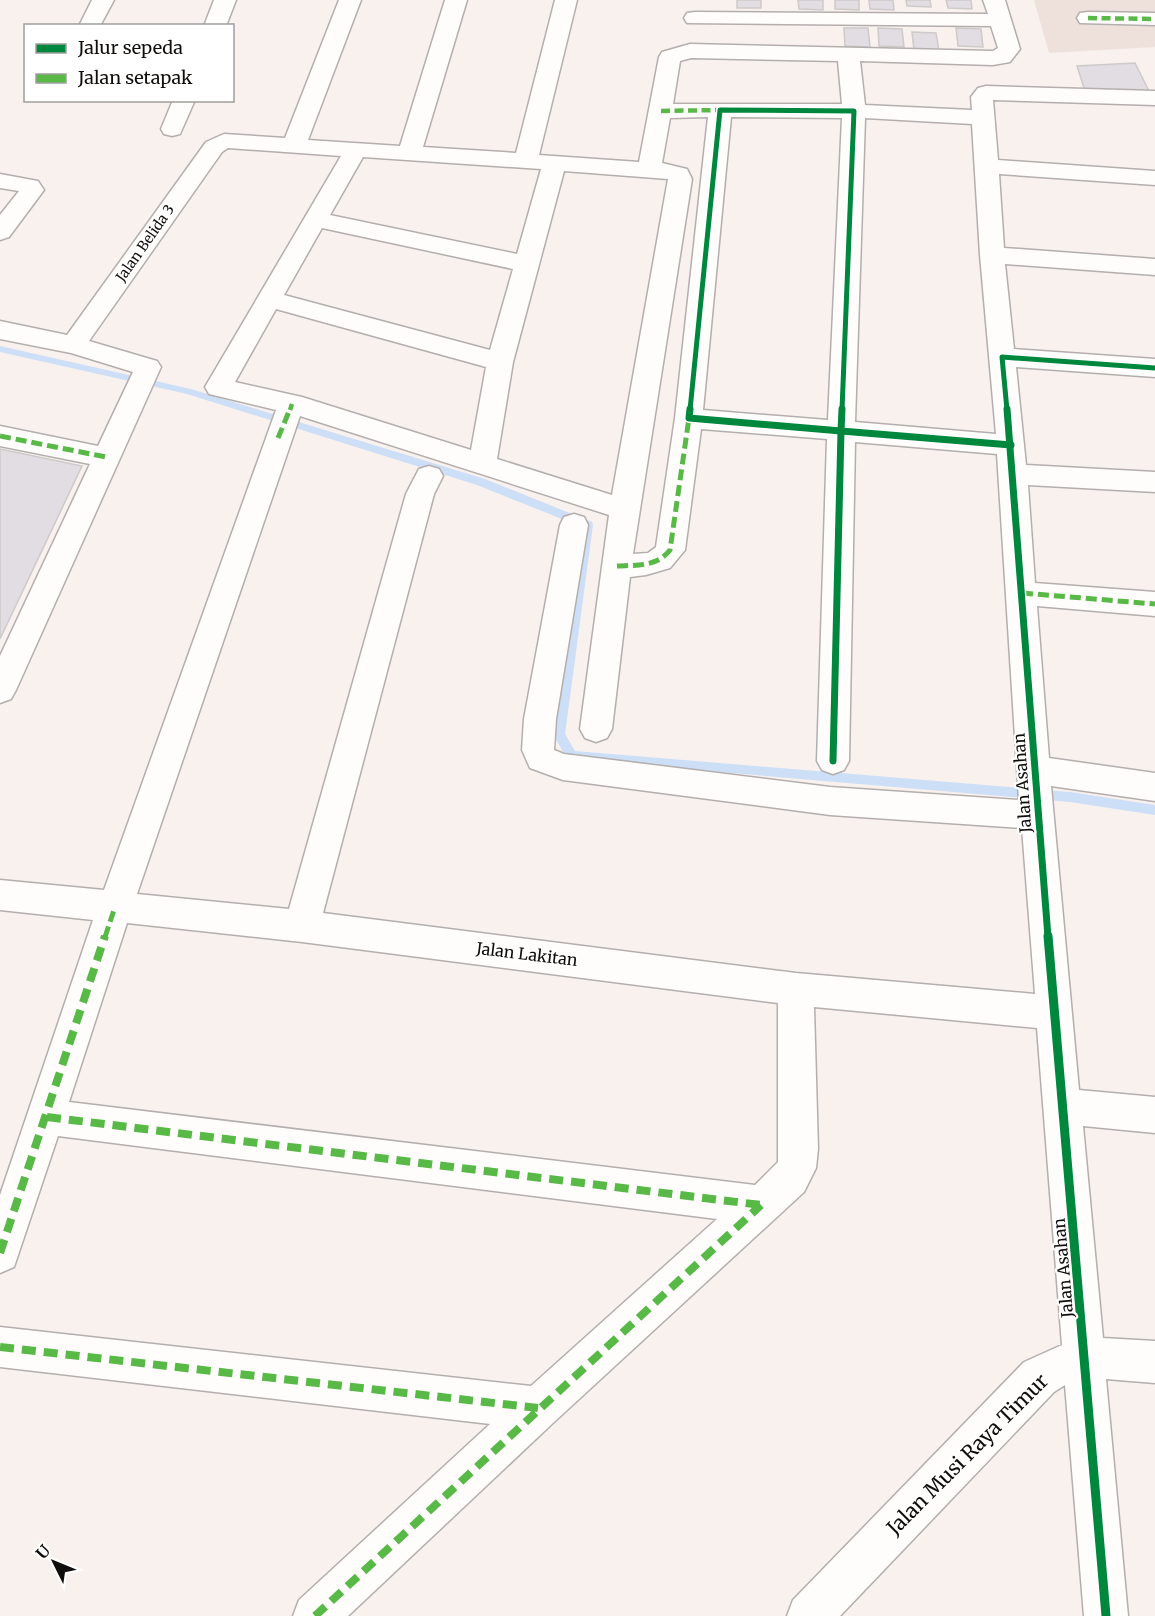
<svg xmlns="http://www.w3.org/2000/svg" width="1155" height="1616" font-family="Merriweather,serif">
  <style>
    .built { fill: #eee1dc }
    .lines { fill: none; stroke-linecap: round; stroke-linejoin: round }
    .stream { fill: #cddff7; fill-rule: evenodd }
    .building { fill: #e2dce3; stroke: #cecaca; stroke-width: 1.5 }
    .minor-casing { stroke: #b4aead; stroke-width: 3 }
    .minor { fill: #fefdfc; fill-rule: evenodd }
    .quiet-far2 { stroke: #58b947; stroke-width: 4.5; stroke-dasharray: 9 4.5; stroke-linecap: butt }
    .quiet-far1 { stroke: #58b947; stroke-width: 5; stroke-dasharray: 11 5; stroke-linecap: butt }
    .quiet { stroke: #58b947; stroke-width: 8; stroke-dasharray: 14 8; stroke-linecap: butt }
    .cycleway-far2-casing { stroke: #fff; stroke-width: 8 }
    .cycleway-far1-casing { stroke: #fff; stroke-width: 10 }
    .cycleway-casing { stroke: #fff; stroke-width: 13 }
    .cycleway-far2 { stroke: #00873e; stroke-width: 5 }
    .cycleway-far1 { stroke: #00873e; stroke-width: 7 }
    .cycleway { stroke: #00873e; stroke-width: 9 }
    .labels { text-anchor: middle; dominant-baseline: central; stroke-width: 4.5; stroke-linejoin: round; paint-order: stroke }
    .far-street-label { font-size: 14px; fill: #100d0b; stroke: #fff }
    .street-label { font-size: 16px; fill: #100d0b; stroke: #fff }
    .near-street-label { font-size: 20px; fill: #100d0b; stroke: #fff }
  </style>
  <rect width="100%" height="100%" fill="#f8f1ee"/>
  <!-- built -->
  <polygon class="built" points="1034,0 1155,0 1155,47 1049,53"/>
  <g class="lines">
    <!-- stream -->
    <polygon class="stream" points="0,346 191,389 485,479 592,522 593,525 565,734 575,751 1070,792 1155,805 1155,815 1070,802 567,759 553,734 582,527 477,485 187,394 0,352"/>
  </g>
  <!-- building -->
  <g class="building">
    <rect x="737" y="0" width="24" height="8"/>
    <polygon points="798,0 823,0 823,10 799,9"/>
    <polygon points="835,0 859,0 859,10 835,9"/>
    <polygon points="869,0 893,0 894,10 870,9"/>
    <polygon points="906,0 930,0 931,7 907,6"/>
    <polygon points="946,0 971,0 972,9 948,8"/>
    <polygon points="844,28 868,28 870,47 845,46"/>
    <polygon points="878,28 902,29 904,47 879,46"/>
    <polygon points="956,28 981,29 983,47 958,46"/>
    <polygon points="912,32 936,33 939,51 914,50"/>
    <polygon points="1135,63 1149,91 1085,91 1077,66"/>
    <polygon points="0,449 82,466 0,639"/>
  </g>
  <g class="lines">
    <!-- minor casing -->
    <g class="minor-casing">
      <g id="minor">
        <polygon points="92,0 114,0 100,26 79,26"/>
        <polygon points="214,0 236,0 226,26 204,26"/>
        <path d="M 339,0 L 361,0 L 308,140 L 400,146 L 445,0 L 467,0 L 423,147 L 516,153 L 555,0 L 577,0 L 539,155 L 639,162 L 659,57 L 662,52 L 690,44 L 993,51 L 998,48 L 991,26 L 687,23 L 684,18 L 687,13 L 695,12 L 988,14 L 983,0 L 1005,0 L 1020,49 L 1010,62 L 993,65 L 860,61 L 865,105 L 972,110 L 971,97 L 978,88 L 986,86 L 1155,91 L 1155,105 L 993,100 L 998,160 L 1155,171 L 1155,185 L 999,174 L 1004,248 L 1155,259 L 1155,275 L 1005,264 L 1014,349 L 1155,359 L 1155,377 L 1016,367 L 1026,465 L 1155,472 L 1155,492 L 1028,485 L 1035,583 L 1155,592 L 1155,616 L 1037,606 L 1049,758 L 1155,773 L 1155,801 L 1051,786 L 1079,1090 L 1155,1097 L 1155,1133 L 1083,1126 L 1103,1338 L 1155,1341 L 1155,1383 L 1106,1379 L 1128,1616 L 1084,1616 L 1065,1385 L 1054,1392 L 840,1616 L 787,1616 L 793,1600 L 1024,1362 L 1062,1345 L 1037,1028 L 814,1007 L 818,1149 L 816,1168 L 804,1192 L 553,1423 L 348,1616 L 293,1616 L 299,1600 L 490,1424 L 0,1367 L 0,1327 L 531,1386 L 717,1219 L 58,1136 L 14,1267 L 0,1273 L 0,1195 L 93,920 L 0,910 L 0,880 L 104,890 L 276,410 L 209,394 L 205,387 L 341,156 L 228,148 L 222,152 L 89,341 L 157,361 L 161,367 L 16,690 L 11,699 L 0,703 L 0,656 L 90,464 L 0,446 L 0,426 L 98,446 L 133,372 L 71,353 L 0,339 L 0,321 L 67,335 L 206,142 L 224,134 L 285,138 ZM 691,58 L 838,61 L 842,104 L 673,104 L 680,61 ZM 708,117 L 675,418 L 656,547 L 648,553 L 633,554 L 692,179 L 687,169 L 662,163 L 670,118 ZM 731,117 L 842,118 L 828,420 L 703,410 ZM 865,118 L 972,124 L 980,255 L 996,434 L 855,422 ZM 363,157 L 541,169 L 517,254 L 330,215 ZM 564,171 L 668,179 L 612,495 L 497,459 L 513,362 ZM 322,228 L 513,269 L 490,350 L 284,295 ZM 276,309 L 486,367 L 471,450 L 302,397 L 235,382 ZM 300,416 L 609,515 L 580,729 L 585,738 L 596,742 L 607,738 L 612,729 L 630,577 L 646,575 L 670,568 L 685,550 L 701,429 L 827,439 L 817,761 L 822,770 L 833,774 L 844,770 L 849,761 L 855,442 L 997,454 L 1019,800 L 830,787 L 564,754 L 554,750 L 556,719 L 588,525 L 584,517 L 574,514 L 564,517 L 560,525 L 524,719 L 522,750 L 530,768 L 563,780 L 830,815 L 1022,828 L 1035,994 L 796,973 L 323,913 L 434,494 L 443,476 L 439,469 L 429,466 L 419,469 L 406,494 L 289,909 L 137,894 ZM 127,923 L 302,942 L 778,1003 L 778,1162 L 755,1185 L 69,1102 Z"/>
        <polygon points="1088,12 1155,13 1155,25 1080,23 1077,18 1080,13"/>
        <polygon points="173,100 195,100 180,134 172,136 164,134 161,129"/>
        <polygon points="0,174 38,181 44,190 9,237 0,240 0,215 19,191 0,188"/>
      </g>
    </g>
    <!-- minor -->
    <use href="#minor" class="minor"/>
    <!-- quiet-far2 -->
    <g class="quiet-far2">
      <polyline points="1088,18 1155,19"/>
      <polyline points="661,111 720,110"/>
      <polyline points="290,410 292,404"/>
    </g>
    <!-- quiet-far1 -->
    <g class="quiet-far1">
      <polyline points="0,436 106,457"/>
      <polyline points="278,438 290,409"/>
      <path d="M 617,566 C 637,565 657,567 670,550 L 689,418"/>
      <polyline points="1022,593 1155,604"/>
      <polyline points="105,937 115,907"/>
    </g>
    <!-- quiet -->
    <g class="quiet">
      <polyline points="47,1117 761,1205"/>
      <polyline points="0,1253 105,936"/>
      <polyline points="0,1347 538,1408"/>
      <polyline points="315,1616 761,1205"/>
    </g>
    <!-- cycleway-far2 casing -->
    <g class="cycleway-far2-casing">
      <g id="cycleway-far2">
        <polyline points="690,410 720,110 854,111 842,410"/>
        <polyline points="1007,410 1002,357 1155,368"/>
      </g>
    </g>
    <!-- cycleway-far1 casing -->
    <g class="cycleway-far1-casing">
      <g id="cycleway-far1">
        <polyline points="690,409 689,418 841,431"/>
        <polyline points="1007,409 1048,937"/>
        <polyline points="841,431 1011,445"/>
        <polyline points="841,431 842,409"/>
        <polyline points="833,761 841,431"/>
      </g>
    </g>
    <!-- cycleway casing -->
    <g class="cycleway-casing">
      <polyline id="cycleway" points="1048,936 1106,1616"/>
    </g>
    <!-- cycleway-far2 -->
    <use href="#cycleway-far2" class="cycleway-far2"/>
    <!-- cycleway-far1 -->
    <use href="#cycleway-far1" class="cycleway-far1"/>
    <!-- cycleway -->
    <use href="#cycleway" class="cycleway"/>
  </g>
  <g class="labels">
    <!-- far-street labels -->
    <g class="far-street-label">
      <text transform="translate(145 243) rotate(-55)">Jalan Belida 3</text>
    </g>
    <!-- street labels -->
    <g class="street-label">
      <text transform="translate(1022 783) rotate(-94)">Jalan Asahan</text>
      <text transform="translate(527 954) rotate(7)">Jalan Lakitan</text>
      <text transform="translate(1063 1268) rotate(-95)">Jalan Asahan</text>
    </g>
    <!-- near-street labels -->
    <g class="near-street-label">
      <text transform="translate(967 1454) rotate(-45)">Jalan Musi Raya Timur</text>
    </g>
  </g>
  <!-- legend -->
  <rect x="24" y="24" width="210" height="78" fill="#ffffff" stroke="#9f9e9d" stroke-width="1.5"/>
  <rect x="36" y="44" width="30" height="9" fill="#00873e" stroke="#9f9e9d" stroke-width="1.5"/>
  <text x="78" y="54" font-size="18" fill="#100d0b">Jalur sepeda</text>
  <rect x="36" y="74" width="30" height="9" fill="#58b947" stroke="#9f9e9d" stroke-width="1.5"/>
  <text x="78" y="84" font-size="18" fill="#100d0b">Jalan setapak</text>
  <!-- north arrow -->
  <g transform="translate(54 1562) rotate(313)" stroke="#ffffff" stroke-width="4.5" paint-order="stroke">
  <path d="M0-4.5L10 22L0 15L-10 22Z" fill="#100d0b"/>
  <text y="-9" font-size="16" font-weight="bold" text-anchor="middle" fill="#100d0b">U</text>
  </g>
</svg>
